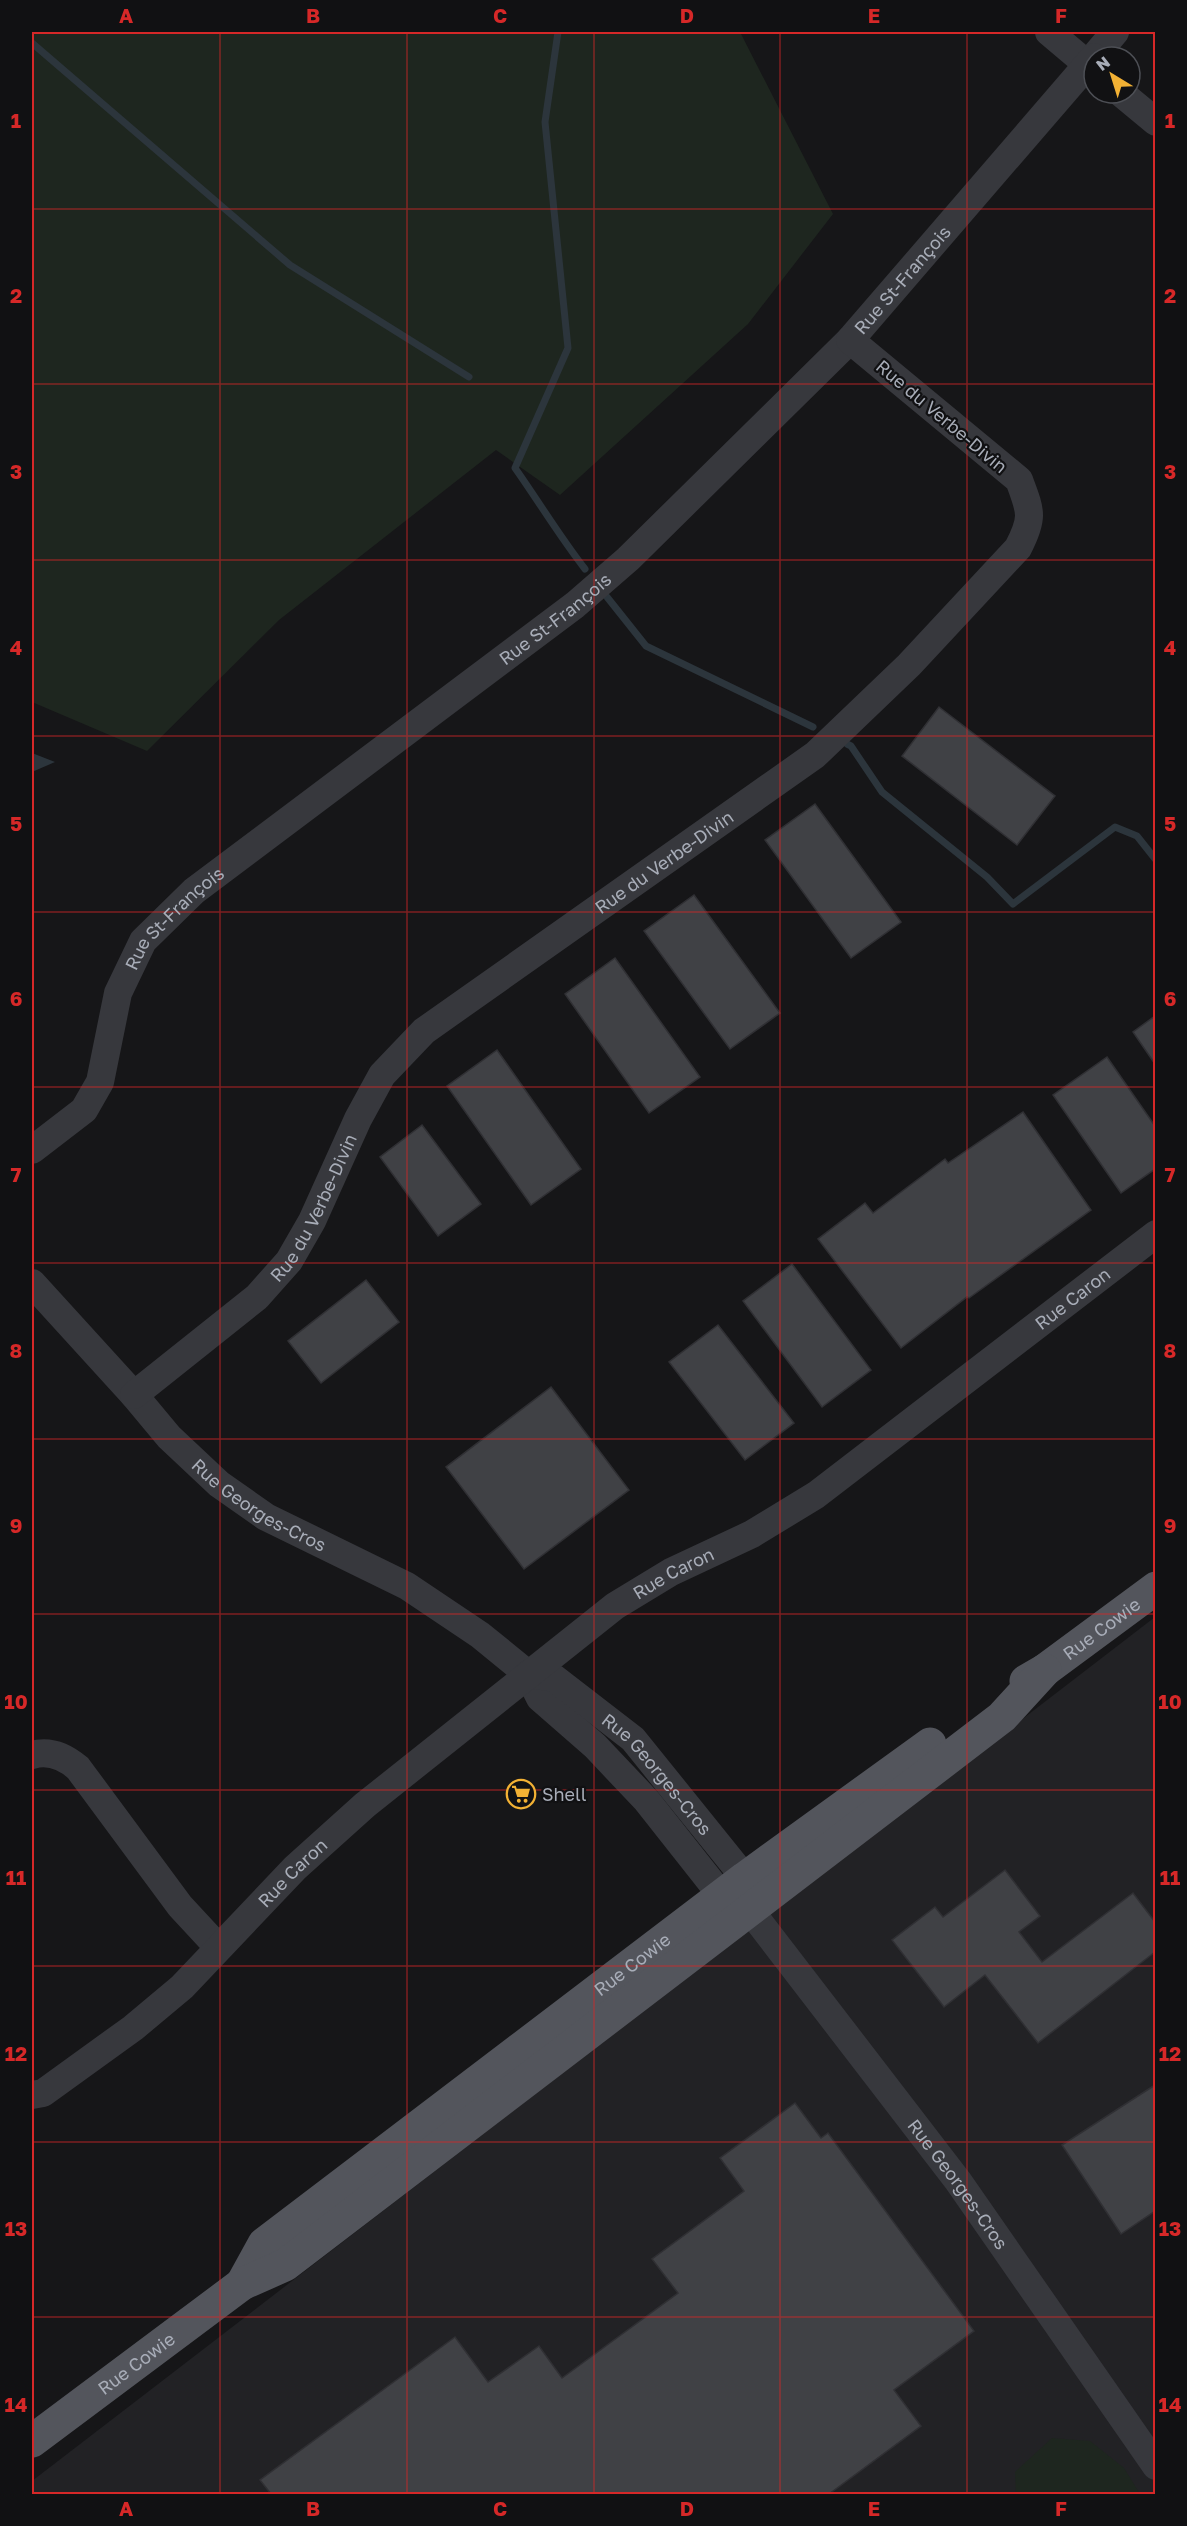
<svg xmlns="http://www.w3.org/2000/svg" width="1187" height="2526" font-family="'Golos Text',sans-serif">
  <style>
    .built { fill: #222225 }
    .green { fill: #1e261f }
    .water { fill: #2c353c }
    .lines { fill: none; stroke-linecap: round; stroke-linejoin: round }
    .stream { stroke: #2c353c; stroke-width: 7 }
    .building { fill: #404145; stroke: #303034; stroke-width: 1.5 }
    .minor { stroke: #37383d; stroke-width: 28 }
    .major { stroke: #53555c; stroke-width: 33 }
    .grid { fill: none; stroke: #d62828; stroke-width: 1.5; stroke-opacity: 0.55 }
    .labels { text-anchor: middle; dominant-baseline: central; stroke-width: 4.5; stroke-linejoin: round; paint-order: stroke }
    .street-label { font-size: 18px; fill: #a8adb8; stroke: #111113 }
    .poi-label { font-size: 18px; fill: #a8adb8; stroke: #111113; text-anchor: start }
    .neatline { fill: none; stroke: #d62828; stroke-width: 2 }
    .grid-label { font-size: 20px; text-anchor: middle; font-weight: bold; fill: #d62828 }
  </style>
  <rect width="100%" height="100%" fill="#161618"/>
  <!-- built -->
  <polygon class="built" points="1155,1617 1155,2494 32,2494 32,2481"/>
  <!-- green -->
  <g class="green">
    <polygon points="32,32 740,32 833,214 748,324 560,495 496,450 279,620 147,751 32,702"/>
    <polygon points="1052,2438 1090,2441 1124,2468 1140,2494 1016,2494 1015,2472"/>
  </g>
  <!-- water -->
  <polygon class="water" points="32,753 55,762 32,772"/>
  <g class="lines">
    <!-- stream -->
    <g class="stream">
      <path d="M 558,32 L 545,122 L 568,348 L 515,468 C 539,502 560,537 585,569"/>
      <polyline points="32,43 290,265 469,377"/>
      <polyline points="607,597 646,646 813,727"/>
      <polyline points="847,744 851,746 882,792 987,877 1013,904 1115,827 1137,836 1156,860"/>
    </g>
  </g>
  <!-- building -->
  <g class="building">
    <polygon points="939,707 1055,796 1017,845 902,756"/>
    <polygon points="815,804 901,922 851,958 765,840"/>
    <polygon points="694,895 780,1013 730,1049 644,931"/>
    <polygon points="615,958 700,1077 649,1113 565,994"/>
    <polygon points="1155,1016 1155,1064 1133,1032"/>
    <polygon points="497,1050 581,1169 531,1205 447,1086"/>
    <polygon points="1107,1057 1155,1126 1155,1169 1121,1193 1053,1095"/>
    <polygon points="1023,1112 1091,1210 969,1298 967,1297 901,1348 818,1239 865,1203 873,1213 945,1159 948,1163"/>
    <polygon points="422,1125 481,1204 438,1236 380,1157"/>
    <polygon points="792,1264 871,1370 822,1407 743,1301"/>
    <polygon points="366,1280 399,1322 321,1383 288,1341"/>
    <polygon points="718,1325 794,1423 745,1460 669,1362"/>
    <polygon points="551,1387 629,1490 524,1569 446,1467"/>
    <polygon points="1005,1870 1040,1916 1019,1932 1042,1962 1133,1893 1155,1922 1155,1952 1038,2043 985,1975 944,2007 892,1940 935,1907 943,1917"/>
    <polygon points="1155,2085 1155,2211 1121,2234 1062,2145"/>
    <polygon points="795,2103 821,2138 828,2133 974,2331 894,2390 921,2426 829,2494 271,2494 260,2480 455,2337 488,2382 539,2346 562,2378 678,2293 652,2259 744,2191 720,2158"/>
  </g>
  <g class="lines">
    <!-- minor -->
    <g class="minor">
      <polyline points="1049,32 1094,70"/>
      <polyline points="1094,57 1115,32"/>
      <polyline points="1121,93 1156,122"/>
      <path id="s1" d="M 32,1150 L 84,1110 L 100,1082 L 118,993 L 143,941 L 194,891 L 575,605 L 628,559 L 850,340 L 1094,57"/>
      <path id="s2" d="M 32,1283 L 134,1395 L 169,1437 L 219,1484 L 266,1517 L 407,1586 L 480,1635 L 528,1674 L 540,1698 L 595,1746 L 647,1801 L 722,1896 L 749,1909 L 958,2181 L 1156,2466"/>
      <path id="s3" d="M 134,1395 L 257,1297 L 289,1261 L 312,1221 L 358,1119 L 382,1075 L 424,1031 L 815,755 L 909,665 L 1018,548 C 1034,517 1031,512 1019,480 L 850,340"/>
      <path id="s4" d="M 528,1674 L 554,1678 L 633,1739 L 745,1878 L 748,1898"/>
      <path d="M 32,1755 C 49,1750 64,1756 78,1768 L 180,1906 L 218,1947"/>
      <path id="s5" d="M 32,2095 L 43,2093 L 133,2028 L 182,1987 L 295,1868 L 365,1805 L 615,1606 L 671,1572 L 752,1534 L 816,1495 L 1156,1234"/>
    </g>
    <!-- major -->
    <g class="major">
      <path id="s6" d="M 1026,1681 L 1045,1670 L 1156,1588"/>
      <path id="s7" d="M 242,2284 L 264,2244 L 745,1878 L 930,1744"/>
      <path id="s8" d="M 32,2441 L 242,2284 L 285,2265 L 1002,1717 L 1045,1670"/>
    </g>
  </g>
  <!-- grid -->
  <path class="grid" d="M 220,32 L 220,2494M 407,32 L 407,2494M 594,32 L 594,2494M 780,32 L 780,2494M 967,32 L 967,2494M 32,209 L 1156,209M 32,384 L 1156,384M 32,560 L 1156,560M 32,736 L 1156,736M 32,912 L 1156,912M 32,1087 L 1156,1087M 32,1263 L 1156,1263M 32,1439 L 1156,1439M 32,1614 L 1156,1614M 32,1790 L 1156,1790M 32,1966 L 1156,1966M 32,2142 L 1156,2142M 32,2317 L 1156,2317"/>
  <!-- icons -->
  <defs>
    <g id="supermarket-ring" transform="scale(1.5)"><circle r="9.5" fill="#111113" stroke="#f2b134" stroke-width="1.5"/><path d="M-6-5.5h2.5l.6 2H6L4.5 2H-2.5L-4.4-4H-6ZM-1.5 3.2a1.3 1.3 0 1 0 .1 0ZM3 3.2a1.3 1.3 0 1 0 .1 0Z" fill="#f2b134"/></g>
  </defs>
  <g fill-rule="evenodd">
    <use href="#supermarket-ring" x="521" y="1794"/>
  </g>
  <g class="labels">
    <!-- street labels -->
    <g class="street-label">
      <text stroke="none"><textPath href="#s1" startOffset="1256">Rue St-François</textPath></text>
      <text transform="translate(942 416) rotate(40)">Rue du Verbe-Divin</text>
      <text stroke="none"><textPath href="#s1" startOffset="770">Rue St-François</textPath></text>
      <text stroke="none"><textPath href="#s3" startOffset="768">Rue du Verbe-Divin</textPath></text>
      <text stroke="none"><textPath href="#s1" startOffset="284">Rue St-François</textPath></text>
      <text stroke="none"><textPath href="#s3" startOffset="264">Rue du Verbe-Divin</textPath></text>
      <text stroke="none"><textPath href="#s5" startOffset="1317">Rue Caron</textPath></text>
      <text stroke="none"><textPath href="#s2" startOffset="320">Rue Georges-Cros</textPath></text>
      <text stroke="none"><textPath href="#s5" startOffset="831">Rue Caron</textPath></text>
      <text stroke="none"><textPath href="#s6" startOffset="92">Rue Cowie</textPath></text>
      <text stroke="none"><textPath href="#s4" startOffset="168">Rue Georges-Cros</textPath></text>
      <text stroke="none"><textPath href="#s5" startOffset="345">Rue Caron</textPath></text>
      <text stroke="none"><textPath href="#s7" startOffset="508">Rue Cowie</textPath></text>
      <text stroke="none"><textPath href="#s2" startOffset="1311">Rue Georges-Cros</textPath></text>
      <text stroke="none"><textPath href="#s8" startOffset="130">Rue Cowie</textPath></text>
    </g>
    <!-- poi labels -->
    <g class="poi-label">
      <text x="542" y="1794">Shell</text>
    </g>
  </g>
  <!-- border -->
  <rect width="1187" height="2526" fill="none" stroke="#111113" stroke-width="66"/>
  <!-- north arrow -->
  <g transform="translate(1112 75) rotate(322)"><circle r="28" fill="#111113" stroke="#4d4f55" stroke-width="1.5"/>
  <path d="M0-4.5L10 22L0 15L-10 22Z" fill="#f2b134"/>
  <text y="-9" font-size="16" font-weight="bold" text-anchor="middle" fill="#a8adb8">N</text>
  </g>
  <rect x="33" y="33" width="1121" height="2460" class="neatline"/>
  <g class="grid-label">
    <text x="126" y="23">A</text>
    <text x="313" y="23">B</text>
    <text x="500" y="23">C</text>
    <text x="687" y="23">D</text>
    <text x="874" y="23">E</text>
    <text x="1061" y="23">F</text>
    <text x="16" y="128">1</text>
    <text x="1170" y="128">1</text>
    <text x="16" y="303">2</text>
    <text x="1170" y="303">2</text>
    <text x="16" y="479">3</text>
    <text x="1170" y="479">3</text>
    <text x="16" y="655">4</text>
    <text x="1170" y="655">4</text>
    <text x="16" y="831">5</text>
    <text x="1170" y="831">5</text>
    <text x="16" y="1006">6</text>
    <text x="1170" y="1006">6</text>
    <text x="16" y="1182">7</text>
    <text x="1170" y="1182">7</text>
    <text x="16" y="1358">8</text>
    <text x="1170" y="1358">8</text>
    <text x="16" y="1533">9</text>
    <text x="1170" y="1533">9</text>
    <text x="16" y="1709">10</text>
    <text x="1170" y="1709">10</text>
    <text x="16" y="1885">11</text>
    <text x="1170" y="1885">11</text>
    <text x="16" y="2061">12</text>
    <text x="1170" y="2061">12</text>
    <text x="16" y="2236">13</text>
    <text x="1170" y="2236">13</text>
    <text x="16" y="2412">14</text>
    <text x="1170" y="2412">14</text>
    <text x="126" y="2516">A</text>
    <text x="313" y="2516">B</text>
    <text x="500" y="2516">C</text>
    <text x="687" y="2516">D</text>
    <text x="874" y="2516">E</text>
    <text x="1061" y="2516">F</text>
  </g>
</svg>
